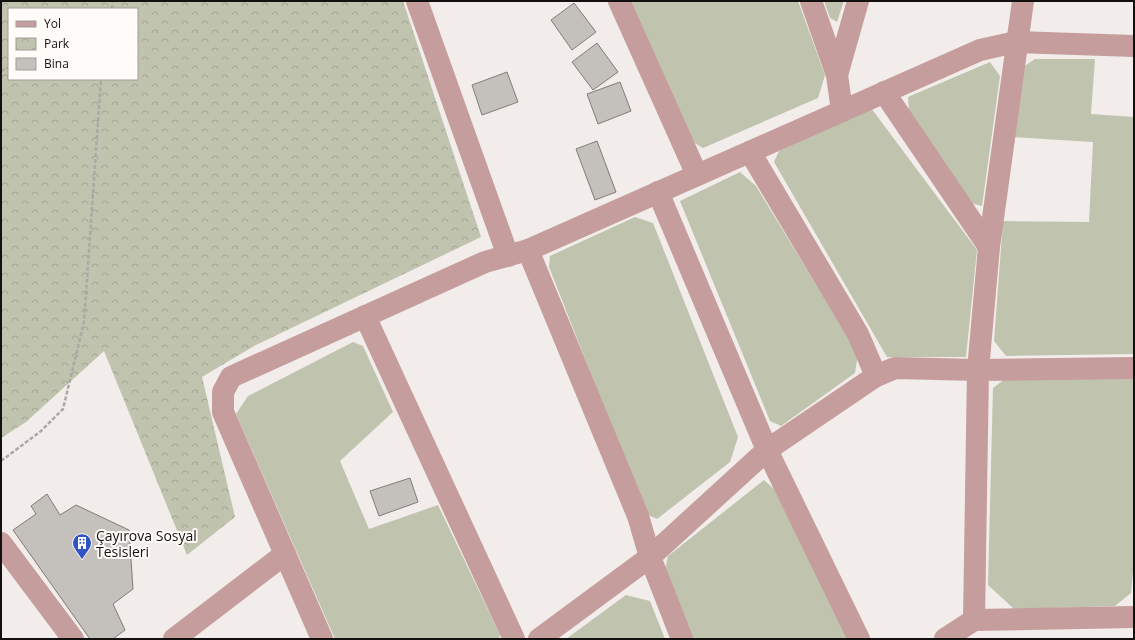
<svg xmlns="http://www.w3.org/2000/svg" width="1135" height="640" font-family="'Open Sans',sans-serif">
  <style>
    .grass { fill: #c0c3ad }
    .park { fill: url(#park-crowns); fill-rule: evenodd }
    .building { fill: #c4c0bc; stroke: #807c78 }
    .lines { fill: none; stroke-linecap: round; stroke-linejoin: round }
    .path { stroke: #aca8a6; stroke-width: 2.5; stroke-dasharray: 4 2; stroke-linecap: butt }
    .minor { stroke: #c59d9c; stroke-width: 22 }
    .labels { text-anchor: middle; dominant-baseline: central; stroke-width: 4; stroke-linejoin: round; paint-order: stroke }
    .poi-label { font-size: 14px; fill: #131110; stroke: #fffbf8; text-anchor: start }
  </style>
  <defs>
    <pattern id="park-crowns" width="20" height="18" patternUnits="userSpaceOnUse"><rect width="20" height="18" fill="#c0c3ad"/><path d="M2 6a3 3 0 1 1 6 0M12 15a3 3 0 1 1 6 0" fill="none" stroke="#a4a694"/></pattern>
  </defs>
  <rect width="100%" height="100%" fill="#f2edea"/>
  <!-- grass -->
  <g class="grass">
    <polygon points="625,1 798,1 825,75 818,98 703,148 688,139"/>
    <polygon points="824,1 844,1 837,22 830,18"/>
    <polygon points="1035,59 1095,59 1091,114 1134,117 1134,354 1006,356 994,341 1003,221 1089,222 1093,142 1012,137 1023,67"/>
    <polygon points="990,62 1000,76 982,206 970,203 909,111 908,97"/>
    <polygon points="871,108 977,250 966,357 887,357 774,162 779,151"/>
    <polygon points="740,172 756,186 858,354 855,373 781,426 770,421 680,201"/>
    <polygon points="635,217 653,223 738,437 730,462 657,519 646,514 549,267 550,256"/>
    <polygon points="353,342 363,346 393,412 340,461 369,529 438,505 500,635 499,639 335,639 236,414 248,396"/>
    <polygon points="1134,377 1134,561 1131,593 1115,606 1014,609 988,585 993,388 1005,379"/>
    <polygon points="764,480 774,489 848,639 692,639 665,570 668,556"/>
    <polygon points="626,595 650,601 665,639 566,639"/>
  </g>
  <!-- park -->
  <path class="park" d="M 1,1 L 403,1 L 481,237 L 254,346 L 202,377 L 235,517 L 187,555 L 104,351 L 26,422 L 1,438 ZM 9,9 L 137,9 L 137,79 L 9,79 Z"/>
  <!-- building -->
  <g class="building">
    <polygon points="574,3 596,32 572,50 551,20"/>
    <polygon points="597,43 618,72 593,90 572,62"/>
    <polygon points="507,72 518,102 482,115 472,85"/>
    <polygon points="620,82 631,111 598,124 587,94"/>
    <polygon points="597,141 616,192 595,200 576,149"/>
    <polygon points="410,478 418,502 379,516 370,491"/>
    <polygon points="47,494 60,515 76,505 129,530 133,589 113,604 125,630 113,639 90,639 13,530 36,514 31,506"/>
  </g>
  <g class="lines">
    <!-- path -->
    <g class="path">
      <polyline points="112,9 113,1"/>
      <polyline points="1,71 9,67"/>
      <polyline points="1,461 41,431 63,409 84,322 101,79"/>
    </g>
    <!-- minor -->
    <g class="minor">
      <polyline points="417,1 508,256"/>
      <polyline points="619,1 697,175"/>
      <polyline points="811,1 837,75 842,111"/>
      <polyline points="837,75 858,1"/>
      <polyline points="884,92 989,247"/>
      <polyline points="750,152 858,334 876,376"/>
      <polyline points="658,192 767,450 859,639"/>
      <polyline points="528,250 638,516 650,557 682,639"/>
      <polyline points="365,316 514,639"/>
      <polyline points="1,543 73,639"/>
      <polyline points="974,620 978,370 989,247 1023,1"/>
      <polyline points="174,639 285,554"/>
      <polyline points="322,639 223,412 223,392 231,377 485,262 528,250 980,50 1016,42 1134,46"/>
      <polyline points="539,639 650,557 767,450 876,376 895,368 978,370 1134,368"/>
      <polyline points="945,639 974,620 1134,617"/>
    </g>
  </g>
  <!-- icons -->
  <defs>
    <g id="building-pin" transform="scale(1)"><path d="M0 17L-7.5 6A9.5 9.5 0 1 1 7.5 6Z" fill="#3154c4" stroke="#fffbf8"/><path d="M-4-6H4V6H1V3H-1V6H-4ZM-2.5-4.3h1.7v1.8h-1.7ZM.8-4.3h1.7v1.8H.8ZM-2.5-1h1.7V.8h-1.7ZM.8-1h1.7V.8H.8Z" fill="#fff"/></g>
  </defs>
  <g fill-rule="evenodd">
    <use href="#building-pin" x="82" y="543"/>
  </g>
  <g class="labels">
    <!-- poi labels -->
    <g class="poi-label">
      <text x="96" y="535">Çayırova Sosyal<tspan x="96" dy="16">Tesisleri</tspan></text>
    </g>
  </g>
  <!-- border -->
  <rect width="1135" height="640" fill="none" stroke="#131110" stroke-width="4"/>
  <!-- legend -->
  <rect x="8" y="8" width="130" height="72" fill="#fffbf8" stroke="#a19d9b"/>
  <rect x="16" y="21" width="20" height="6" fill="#c59d9c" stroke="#a19d9b"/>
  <text x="44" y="28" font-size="12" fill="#131110">Yol</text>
  <rect x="16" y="38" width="20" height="12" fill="url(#park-crowns)" stroke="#a19d9b"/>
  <text x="44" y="48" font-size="12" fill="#131110">Park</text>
  <rect x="16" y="58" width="20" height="12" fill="#c4c0bc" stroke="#a19d9b"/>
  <text x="44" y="68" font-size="12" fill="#131110">Bina</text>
</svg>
